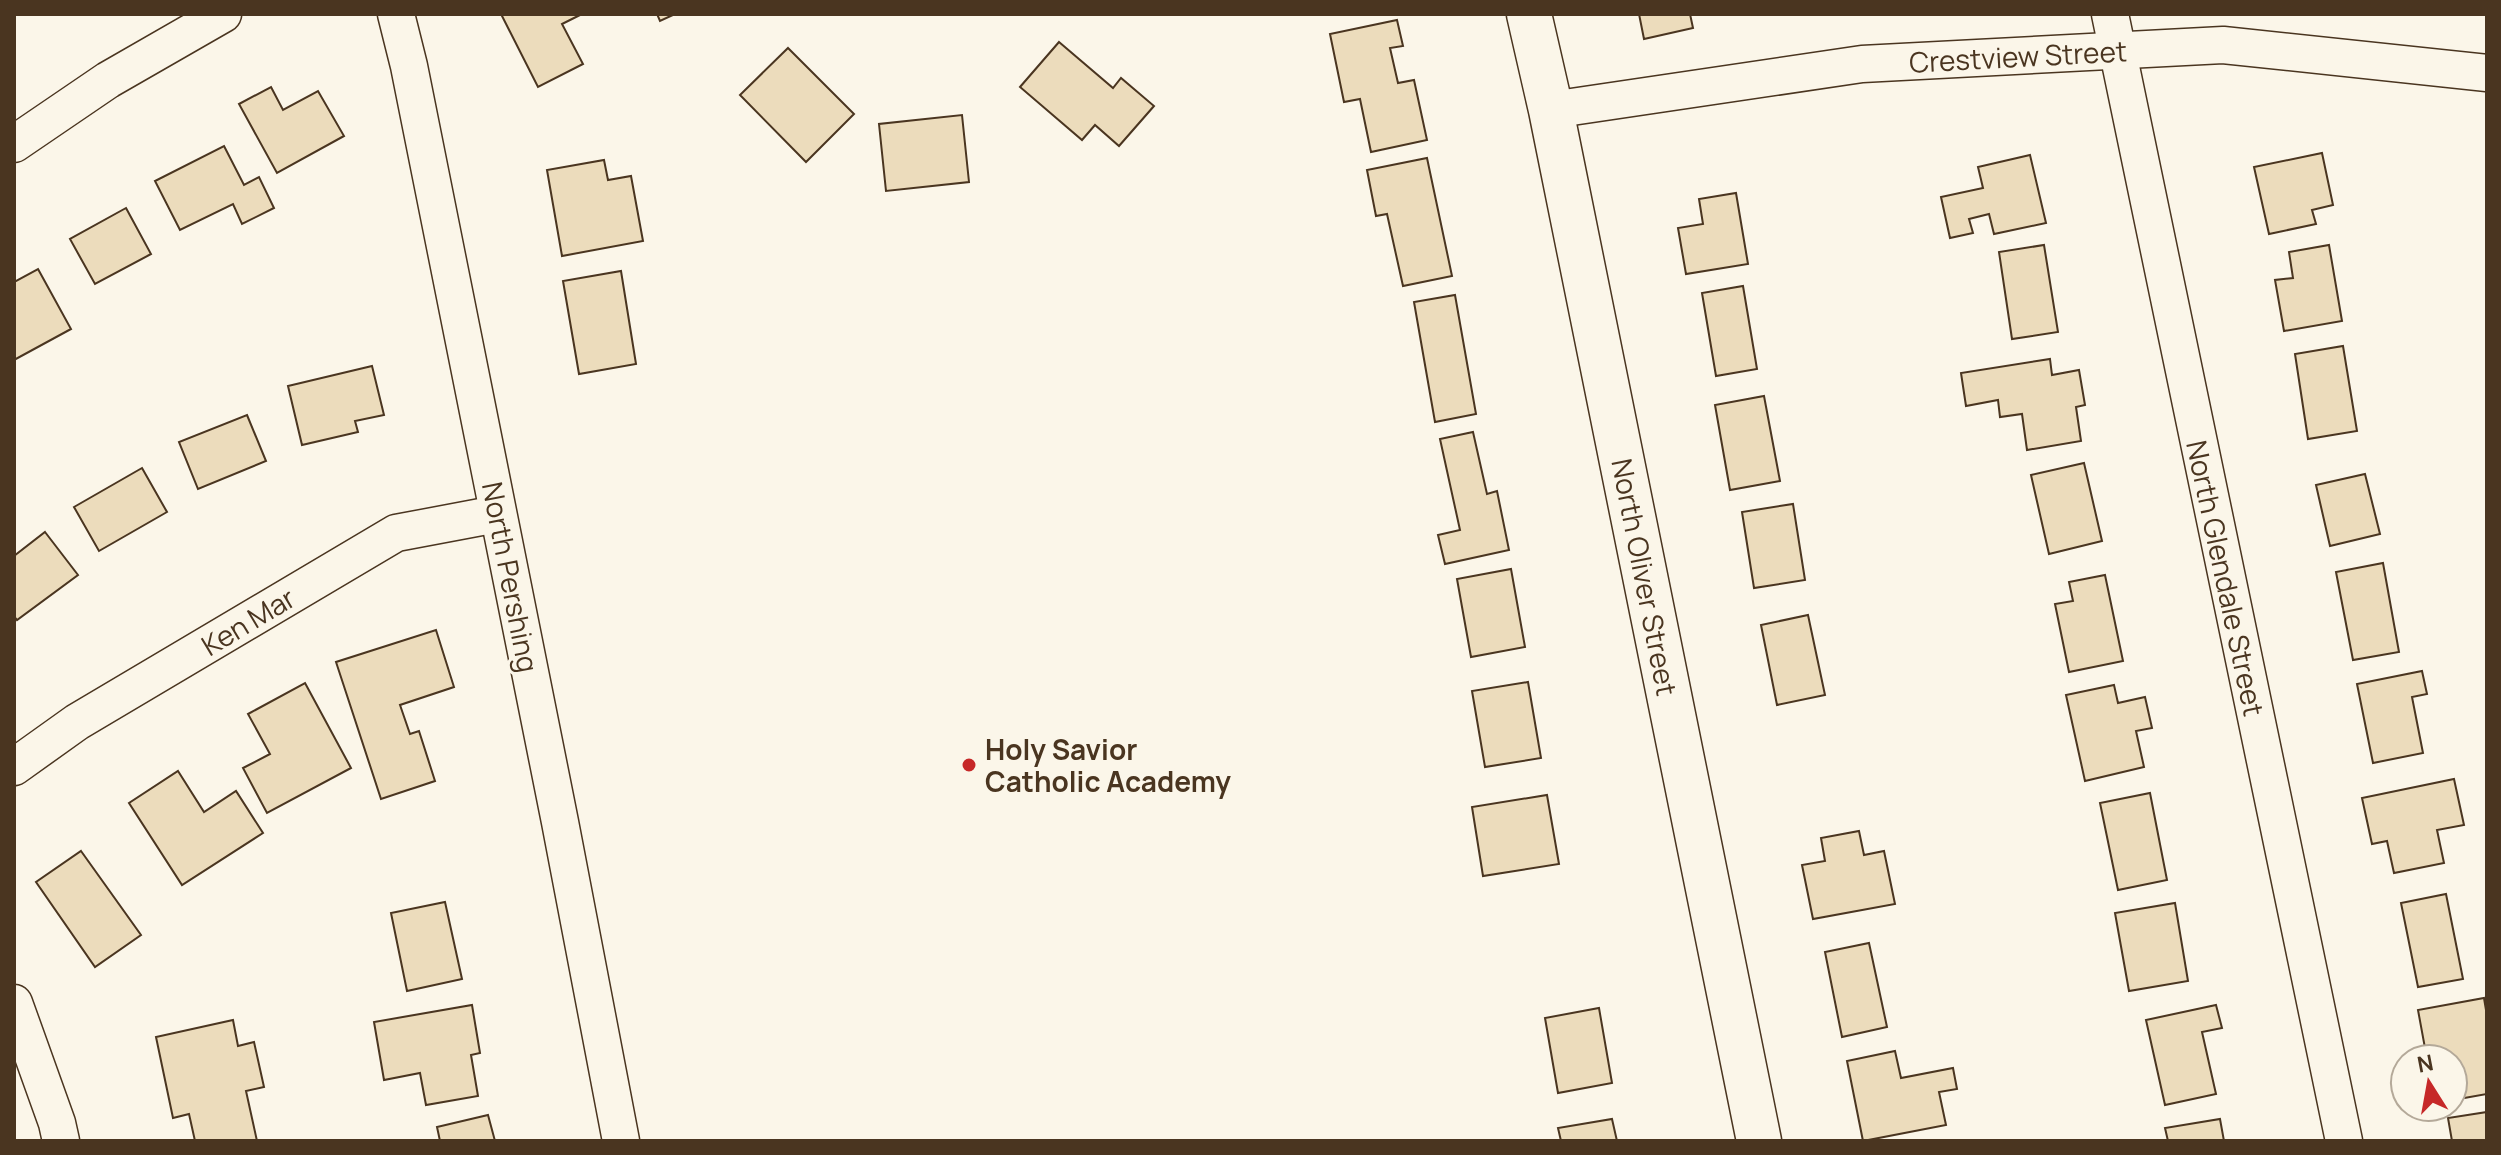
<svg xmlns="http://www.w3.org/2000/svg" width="2501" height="1155" font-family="Manrope,sans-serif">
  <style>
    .building { fill: #ecdcbc; stroke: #4a3520; stroke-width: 2 }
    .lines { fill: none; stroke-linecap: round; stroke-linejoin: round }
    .street-casing { stroke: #4a3520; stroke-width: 39 }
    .secondary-casing { stroke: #4a3520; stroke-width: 47 }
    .street { stroke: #fbf6e9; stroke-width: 36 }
    .secondary { stroke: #fbf6e9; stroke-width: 44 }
    .poi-dot { fill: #c62828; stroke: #fbf6e9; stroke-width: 3 }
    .labels { text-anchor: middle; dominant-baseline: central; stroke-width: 6; stroke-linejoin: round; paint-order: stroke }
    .street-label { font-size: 28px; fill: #4a3520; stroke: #fbf6e9 }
    .poi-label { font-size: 28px; font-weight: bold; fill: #4a3520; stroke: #fbf6e9; text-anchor: start }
  </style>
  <rect width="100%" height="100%" fill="#fbf6e9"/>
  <!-- building -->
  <g class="building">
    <polygon points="501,14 582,14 562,24 583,64 538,87"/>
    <polygon points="657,14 675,14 660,21"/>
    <polygon points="1639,14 1690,14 1693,28 1644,39"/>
    <polygon points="1397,20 1403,46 1390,48 1398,83 1414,80 1427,140 1371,152 1360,99 1344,102 1330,34"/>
    <polygon points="1059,42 1113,88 1121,78 1154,106 1119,146 1095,125 1082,140 1020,87"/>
    <polygon points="788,48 854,114 806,162 740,95"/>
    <polygon points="271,87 283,110 318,91 344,136 277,173 239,104"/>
    <polygon points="962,115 969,182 886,191 879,124"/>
    <polygon points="224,146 244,185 259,177 274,208 242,224 233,204 180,230 155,181"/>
    <polygon points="2322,153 2333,205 2312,210 2316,224 2269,234 2254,167"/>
    <polygon points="2030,155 2046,223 1994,234 1989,214 1969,219 1973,233 1950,238 1941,197 1983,188 1978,167"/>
    <polygon points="1427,158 1452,276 1403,286 1387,214 1376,216 1367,170"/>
    <polygon points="604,160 608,180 631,176 643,241 562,256 547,170"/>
    <polygon points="1736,193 1748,264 1686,274 1678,228 1703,224 1699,199"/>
    <polygon points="126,208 151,254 95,284 70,239"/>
    <polygon points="2044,245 2058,332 2012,339 1999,252"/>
    <polygon points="2329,245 2342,321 2284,331 2275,280 2293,278 2289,252"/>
    <polygon points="38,269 71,329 14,360 14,282"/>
    <polygon points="621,271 636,364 579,374 563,281"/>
    <polygon points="1743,286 1757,369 1716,376 1702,293"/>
    <polygon points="1455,295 1476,414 1435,422 1414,302"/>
    <polygon points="2343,346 2357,431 2308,439 2295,354"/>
    <polygon points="2050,359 2052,375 2079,370 2085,405 2076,407 2081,441 2027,450 2022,414 2000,417 1998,400 1966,406 1961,373"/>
    <polygon points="372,366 384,415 355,421 358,432 302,445 288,386"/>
    <polygon points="1764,396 1780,481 1730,490 1715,405"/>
    <polygon points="247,415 266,461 198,489 179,442"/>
    <polygon points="1473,432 1487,494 1497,491 1509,550 1445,564 1438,535 1460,530 1440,439"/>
    <polygon points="2084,463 2102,541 2049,554 2031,475"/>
    <polygon points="142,468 167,512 99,551 74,507"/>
    <polygon points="2365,474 2380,534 2330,546 2316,485"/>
    <polygon points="1793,504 1805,580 1754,588 1742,512"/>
    <polygon points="45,532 78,575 17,620 14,616 14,556"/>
    <polygon points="2383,563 2399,652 2353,660 2336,572"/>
    <polygon points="1511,569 1525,647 1471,657 1457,579"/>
    <polygon points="2105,575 2123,661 2069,672 2055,604 2073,601 2069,582"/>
    <polygon points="1808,615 1825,695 1777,705 1761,625"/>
    <polygon points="436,630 454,687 400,705 410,734 419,731 435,781 381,799 336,662"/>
    <polygon points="2422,671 2427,694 2412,697 2423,753 2373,763 2357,684"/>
    <polygon points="1528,682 1541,758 1485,767 1472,691"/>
    <polygon points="305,683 351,768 267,813 243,768 270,754 248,714"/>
    <polygon points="2114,685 2118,703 2145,697 2152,728 2136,731 2144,767 2085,781 2066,695"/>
    <polygon points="178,771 204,812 236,791 263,833 182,885 129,803"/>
    <polygon points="2454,779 2464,825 2437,830 2444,863 2394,873 2387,841 2372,844 2362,798"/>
    <polygon points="2150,793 2167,880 2118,890 2100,803"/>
    <polygon points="1547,795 1559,864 1483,876 1472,807"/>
    <polygon points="1859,831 1864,855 1884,851 1895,904 1813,919 1802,865 1825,861 1821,838"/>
    <polygon points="81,851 141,935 95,967 36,882"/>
    <polygon points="2446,894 2463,979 2418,987 2401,903"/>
    <polygon points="445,902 462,979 407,991 391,913"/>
    <polygon points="2175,903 2188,981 2129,991 2115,913"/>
    <polygon points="1869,943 1887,1027 1842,1037 1825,952"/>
    <polygon points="2484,998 2487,1016 2487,1094 2453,1100 2453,1059 2427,1059 2418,1010"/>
    <polygon points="472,1005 480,1053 471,1055 478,1096 426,1105 420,1073 384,1080 374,1022"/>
    <polygon points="2216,1005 2222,1028 2202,1032 2216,1094 2165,1105 2146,1020"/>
    <polygon points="1599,1008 1612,1083 1558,1093 1545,1018"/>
    <polygon points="233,1020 238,1046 254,1042 264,1087 246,1091 257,1141 195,1141 189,1114 173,1118 156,1037"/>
    <polygon points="1895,1051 1901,1078 1953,1068 1957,1089 1939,1092 1946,1125 1863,1141 1847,1061"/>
    <polygon points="2487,1112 2487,1141 2452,1141 2448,1118"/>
    <polygon points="488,1115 495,1141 440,1141 437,1127"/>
    <polygon points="1612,1119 1617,1141 1561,1141 1558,1128"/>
    <polygon points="2220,1119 2224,1141 2168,1141 2165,1128"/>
  </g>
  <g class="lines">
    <!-- street casing -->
    <g class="street-casing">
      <g id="street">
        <polyline points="396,14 409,66 560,822 621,1141"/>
        <polyline points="2110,14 2344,1141"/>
        <polyline points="1551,110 1862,64 2223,45 2487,73"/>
        <polyline points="14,144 108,80 223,14"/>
        <polyline points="14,767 77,722 396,533 497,514"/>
        <polyline points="14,1003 57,1123 61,1141"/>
      </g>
    </g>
    <!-- secondary casing -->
    <g class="secondary-casing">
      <polyline id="secondary" points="1529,14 1551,110 1759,1141"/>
    </g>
    <!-- street -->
    <use href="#street" class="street"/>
    <!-- secondary -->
    <use href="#secondary" class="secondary"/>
  </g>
  <!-- markers -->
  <circle class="poi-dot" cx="969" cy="765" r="8"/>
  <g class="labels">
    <!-- street labels -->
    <g class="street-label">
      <text transform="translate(2018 56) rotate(-3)">Crestview Street</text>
      <text transform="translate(511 577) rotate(79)">North Pershing</text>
      <text transform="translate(1645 577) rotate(79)">North Oliver Street</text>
      <text transform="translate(2226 578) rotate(78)">North Glendale Street</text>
      <text transform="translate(248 621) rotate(-31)">Ken Mar</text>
    </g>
    <!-- poi labels -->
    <g class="poi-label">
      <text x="985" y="749">Holy Savior<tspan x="985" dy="32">Catholic Academy</tspan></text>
    </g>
  </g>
  <!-- border -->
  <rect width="2501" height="1155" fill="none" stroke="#4a3520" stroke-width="32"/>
  <!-- north arrow -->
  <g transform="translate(2429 1083) rotate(349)"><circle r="38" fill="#fbf6e9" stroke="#b4a999" stroke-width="2"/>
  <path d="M0-6L14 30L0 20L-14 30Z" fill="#c62828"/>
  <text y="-12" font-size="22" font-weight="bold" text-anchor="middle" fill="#4a3520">N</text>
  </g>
</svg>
